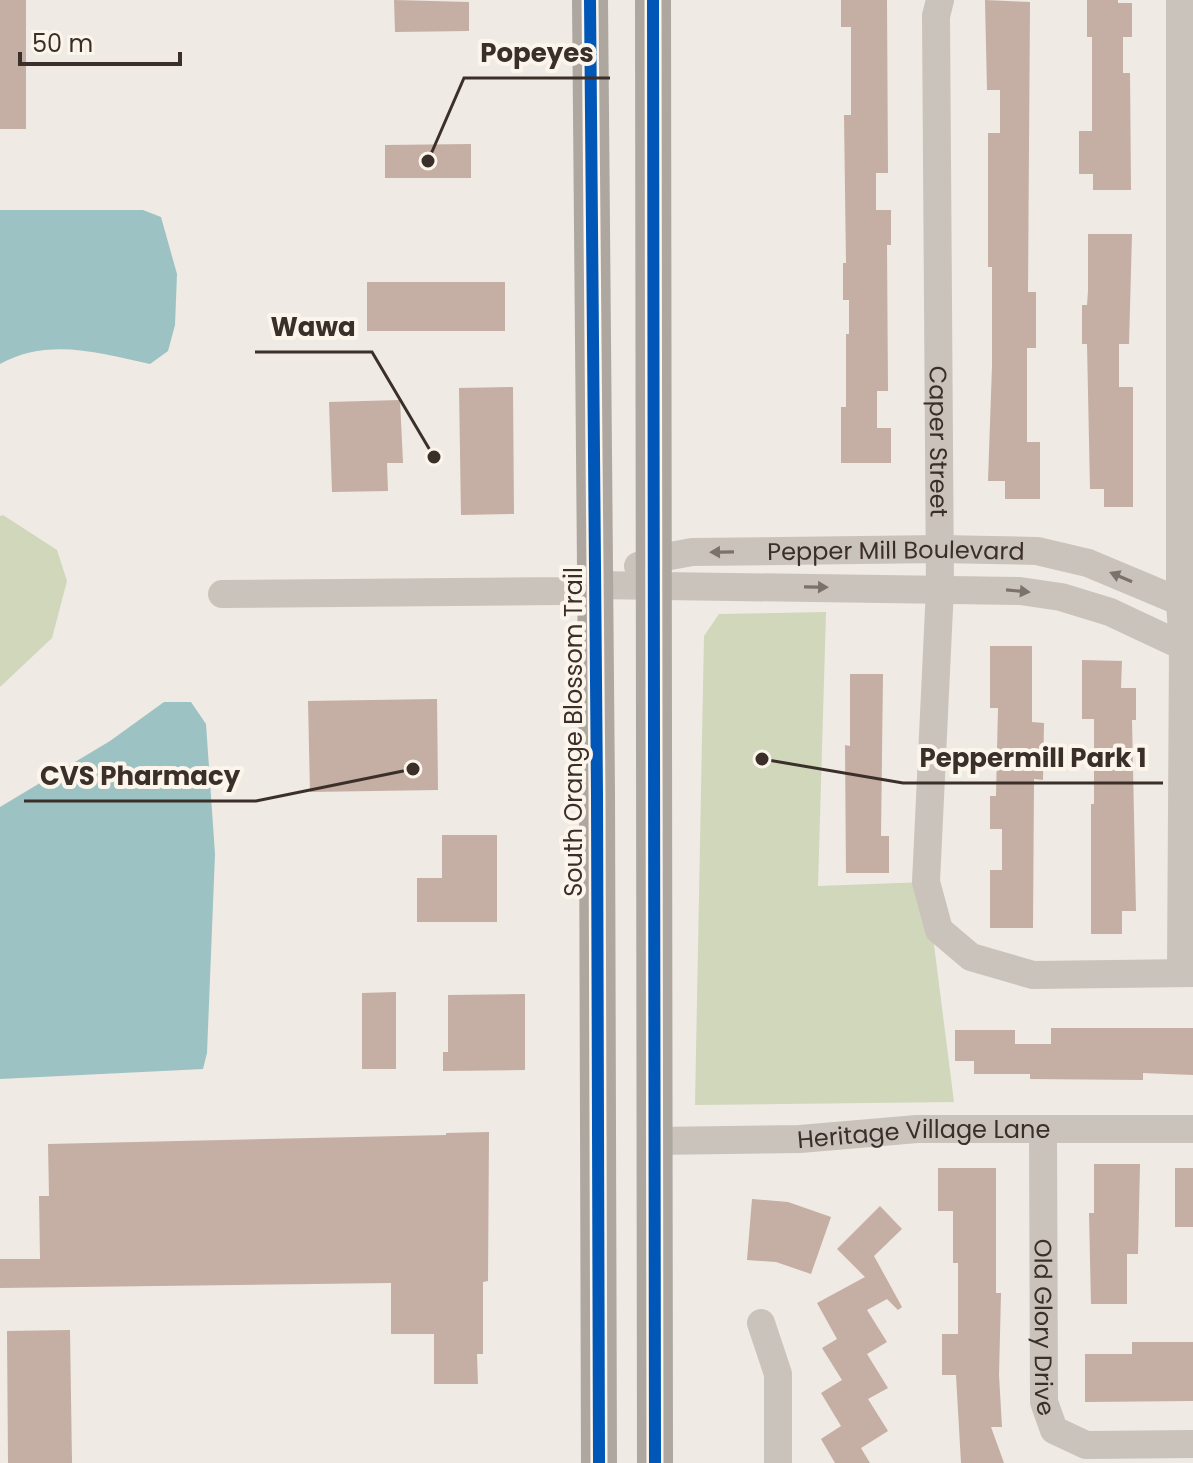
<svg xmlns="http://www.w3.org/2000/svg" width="1193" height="1463" font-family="Poppins,sans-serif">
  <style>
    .green { fill: #d0d7bb }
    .water { fill: #9cc2c4 }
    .building { fill: #c5aea3 }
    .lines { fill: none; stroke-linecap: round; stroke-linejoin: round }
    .minor { stroke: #cac3bb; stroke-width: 28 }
    .major { stroke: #aea7a0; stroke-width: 36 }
    .cycleway-casing { stroke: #fcf5eb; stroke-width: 17 }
    .cycleway { stroke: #0057b8; stroke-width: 12 }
    .oneway { fill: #7b726b }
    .labels { text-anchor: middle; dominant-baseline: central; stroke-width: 8; stroke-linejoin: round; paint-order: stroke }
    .street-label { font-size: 24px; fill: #3b2f29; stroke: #fcf5eb }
    .leader { fill: none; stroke: #3b2f29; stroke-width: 3 }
    .callout-dot { fill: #3b2f29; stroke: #fcf5eb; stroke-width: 3 }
    .callout-label { font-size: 26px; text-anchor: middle; font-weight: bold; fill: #3b2f29; stroke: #fcf5eb; stroke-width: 8; stroke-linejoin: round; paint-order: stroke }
  </style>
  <rect width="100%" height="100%" fill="#efeae3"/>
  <!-- green -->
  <g class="green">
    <polygon points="3,515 57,550 67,581 52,638 0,687 0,516"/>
    <polygon points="826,612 818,886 926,882 954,1102 695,1105 704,636 719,614"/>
  </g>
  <!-- water -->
  <g class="water">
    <path d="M 0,210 L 143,210 L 161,217 L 177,274 L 175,325 L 168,351 L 150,364 C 100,353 48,337 0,364 Z"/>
    <polygon points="164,702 191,702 206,724 215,854 207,1053 203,1069 0,1079 0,807 110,741"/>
  </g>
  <!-- building -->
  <g class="building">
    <rect x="0" y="0" width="26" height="129"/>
    <polygon points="394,0 469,2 469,31 395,32"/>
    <polygon points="841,0 887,0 888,173 876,173 876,210 891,210 891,245 887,245 888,391 877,391 877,428 891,428 891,463 841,463 841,407 846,407 846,334 849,334 849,300 843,300 843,263 846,263 844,115 851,115 851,27 841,27"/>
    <polygon points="985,0 1030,2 1028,292 1036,292 1036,348 1027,348 1027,442 1040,442 1040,499 1005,499 1005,481 988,481 992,366 992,267 988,267 988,133 1000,133 1000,90 987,90"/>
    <polygon points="1087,0 1118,0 1118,3 1132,3 1132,37 1123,37 1123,73 1130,73 1131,190 1093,190 1093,174 1079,174 1079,131 1092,131 1092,37 1087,37"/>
    <polygon points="471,144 471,178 385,178 385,145"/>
    <polygon points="1088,234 1132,234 1129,344 1119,344 1119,387 1133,387 1133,507 1104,507 1104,489 1090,489 1087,344 1082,344 1082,305 1087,305 1088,291"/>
    <rect x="367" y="282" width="138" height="49"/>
    <polygon points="513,387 514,514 461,515 459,388"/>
    <polygon points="400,400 403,463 387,463 388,491 332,492 329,402"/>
    <polygon points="990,646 1032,646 1032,722 1044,723 1043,780 1034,779 1033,928 990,928 990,870 1002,870 1002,829 990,829 990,796 996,796 998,708 990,708"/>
    <polygon points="1082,660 1122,661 1121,688 1136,688 1136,720 1132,720 1136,911 1122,911 1122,934 1091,934 1091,804 1094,804 1094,719 1082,719"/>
    <polygon points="850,674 883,674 881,836 889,836 889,873 846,873 845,745 850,746"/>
    <polygon points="437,699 438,790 310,792 308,701"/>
    <polygon points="442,835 497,835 497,922 417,922 417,878 442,878"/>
    <polygon points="396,992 396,1069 362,1069 362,993"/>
    <polygon points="525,994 525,1070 443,1071 443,1052 448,1052 448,995"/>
    <polygon points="1051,1028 1193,1028 1193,1075 1143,1073 1143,1080 1030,1079 1030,1074 974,1074 974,1061 955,1061 955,1030 1015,1030 1015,1044 1051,1044"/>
    <polygon points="489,1132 488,1281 483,1282 483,1354 477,1354 478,1384 434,1384 434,1334 391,1334 391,1283 0,1288 0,1259 40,1259 39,1196 49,1196 48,1144 446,1135 446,1133"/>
    <polygon points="1094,1164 1140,1164 1138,1254 1127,1254 1127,1304 1091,1304 1089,1213 1094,1213"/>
    <polygon points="938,1168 996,1168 996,1293 1001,1293 999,1375 1002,1427 991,1427 1004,1463 961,1463 956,1375 942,1375 942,1334 958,1334 958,1263 953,1263 953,1211 938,1211"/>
    <rect x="1175" y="1168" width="18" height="59"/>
    <polygon points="752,1199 788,1202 831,1217 811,1274 776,1262 747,1260"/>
    <polygon points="880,1206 902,1229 874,1256 902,1307 898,1310 887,1299 867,1310 887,1342 867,1354 888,1388 868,1399 888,1431 861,1448 870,1463 835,1463 821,1439 841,1426 821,1393 842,1380 822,1348 837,1339 817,1303 865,1277 837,1249"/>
    <polygon points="70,1330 72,1463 8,1463 7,1331"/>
    <polygon points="1132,1342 1193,1342 1193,1401 1085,1402 1085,1354 1132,1354"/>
  </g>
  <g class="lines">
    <!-- minor -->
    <g class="minor">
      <path id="s1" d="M 940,0 L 936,16 L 940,588 L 926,882 L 939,930 L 971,957 L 1033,975 L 1193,973"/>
      <polyline points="1180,0 1180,602 1183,647 1181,973"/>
      <path id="s2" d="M 638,566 L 654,559 L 692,552 L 940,549 L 1037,551 L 1088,563 L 1193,607"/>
      <polyline points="222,594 560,591 594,585 1020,591 1061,597 1110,612 1193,651"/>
      <path id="s3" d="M 1043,1129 L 1044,1402 L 1054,1430 L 1086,1445 L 1193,1444"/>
      <path id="s4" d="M 654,1141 L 800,1139 L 917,1129 L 1193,1129"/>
      <polyline points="761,1323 778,1374 778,1463"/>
    </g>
    <!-- major -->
    <g class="major">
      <polyline points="590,0 597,794 599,1463"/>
      <polyline points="653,0 655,1463"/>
    </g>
    <!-- cycleway casing -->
    <g class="cycleway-casing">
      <g id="cycleway">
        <polyline points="590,0 597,794 599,1463"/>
        <polyline points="653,0 655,1463"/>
      </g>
    </g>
    <!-- cycleway -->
    <use href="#cycleway" class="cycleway"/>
  </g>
  <!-- one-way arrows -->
  <defs><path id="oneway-solid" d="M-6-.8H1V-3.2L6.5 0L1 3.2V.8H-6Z" transform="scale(2)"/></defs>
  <g class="oneway">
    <use href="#oneway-solid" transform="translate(722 552) rotate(179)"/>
    <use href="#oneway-solid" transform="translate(1121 577) rotate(-157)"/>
    <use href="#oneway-solid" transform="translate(816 587) rotate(1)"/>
    <use href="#oneway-solid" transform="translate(1018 591) rotate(5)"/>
  </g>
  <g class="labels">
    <!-- street labels -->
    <g class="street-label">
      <text stroke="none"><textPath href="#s1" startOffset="442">Caper Street</textPath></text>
      <text stroke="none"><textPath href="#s2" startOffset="260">Pepper Mill Boulevard</textPath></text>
      <text transform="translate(573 732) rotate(-90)">South Orange Blossom Trail</text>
      <text stroke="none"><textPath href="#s4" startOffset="270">Heritage Village Lane</textPath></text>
      <text stroke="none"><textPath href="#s3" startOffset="198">Old Glory Drive</textPath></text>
    </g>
  </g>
  <!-- callouts -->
  <path class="leader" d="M428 161L464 78H610M434 457L372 352H255M762 759L903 783H1163M413 769L256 801H24"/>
  <g class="callout-dot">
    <circle cx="428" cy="161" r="8"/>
    <circle cx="434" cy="457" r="8"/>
    <circle cx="762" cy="759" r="8"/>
    <circle cx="413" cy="769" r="8"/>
  </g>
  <g class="callout-label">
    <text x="537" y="62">Popeyes</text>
    <text x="313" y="336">Wawa</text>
    <text x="1033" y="767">Peppermill Park 1</text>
    <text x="140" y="785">CVS Pharmacy</text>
  </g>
  <!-- scale -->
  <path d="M20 52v12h160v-12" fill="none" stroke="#3b2f29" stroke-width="4"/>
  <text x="32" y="52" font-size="24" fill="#3b2f29" stroke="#fcf5eb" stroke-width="6" paint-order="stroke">50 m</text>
</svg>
